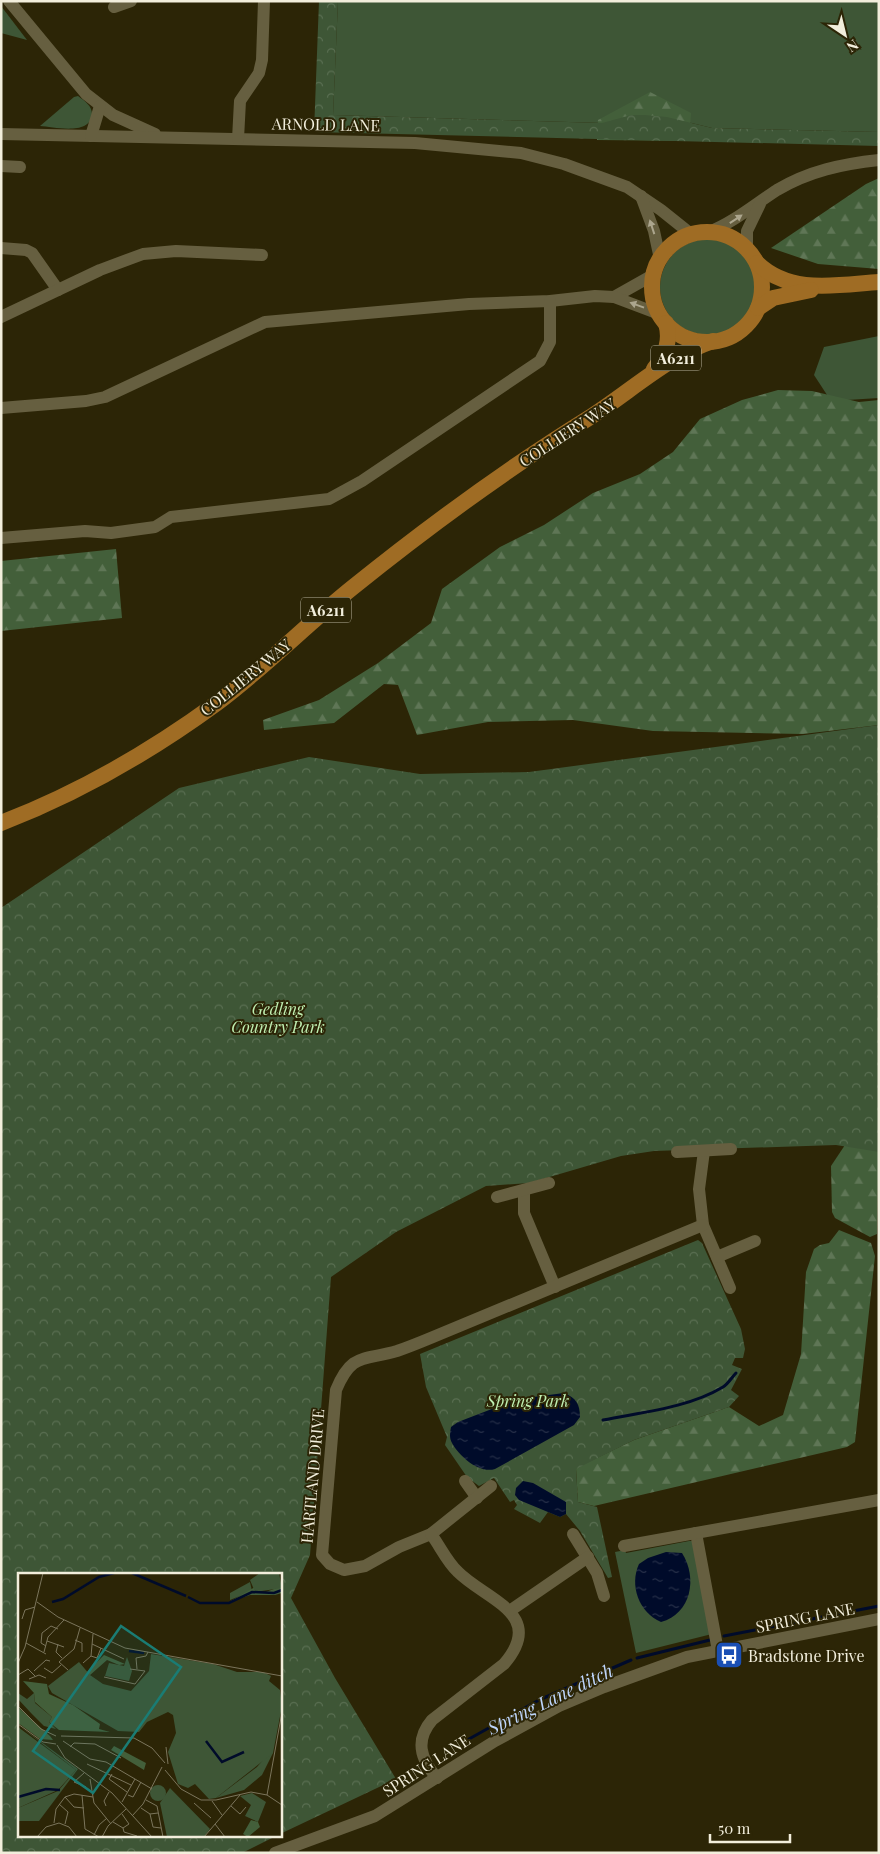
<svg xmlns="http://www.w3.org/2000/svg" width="880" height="1854" font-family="'Playfair Display',serif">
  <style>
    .grass { fill: #3e5636 }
    .forest { fill: url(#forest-firs) }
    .park { fill: url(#park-crowns) }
    .water { fill: url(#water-ripples) }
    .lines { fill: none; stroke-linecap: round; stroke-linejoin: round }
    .stream { stroke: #000b2a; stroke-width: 3 }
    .minor { stroke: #665f40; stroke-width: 12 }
    .major { stroke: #9f6c24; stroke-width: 16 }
    .oneway { fill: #aca68e }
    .labels { text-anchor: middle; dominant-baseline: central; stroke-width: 4; stroke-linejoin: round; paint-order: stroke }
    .shield { fill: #2c2506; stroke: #b7b29c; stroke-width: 1 }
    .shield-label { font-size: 15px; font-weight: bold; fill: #f2eedc }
    .street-label { font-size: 16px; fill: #f2eedc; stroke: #2c2506 }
    .park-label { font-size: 16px; font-style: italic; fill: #c0f0b2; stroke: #2c2506 }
    .poi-label { font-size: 16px; fill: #f2eedc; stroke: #2c2506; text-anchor: start }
    .water-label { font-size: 18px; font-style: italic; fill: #bed5fb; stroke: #2c2506 }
    .inset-river { fill: none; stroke: #000b2a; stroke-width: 2.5 }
    .inset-road { fill: none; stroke: #7b755c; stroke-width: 1 }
    .view { fill: #1a7c74; fill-opacity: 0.15; stroke: #1a7c74; stroke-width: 2.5 }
    .inset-edge { fill: none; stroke: #f2eedc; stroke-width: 2.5 }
  </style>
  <defs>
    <pattern id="forest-firs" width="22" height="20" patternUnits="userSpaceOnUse" patternTransform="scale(1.25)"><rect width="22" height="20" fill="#435f3a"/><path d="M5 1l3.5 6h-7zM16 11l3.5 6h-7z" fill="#5f7656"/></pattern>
    <pattern id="park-crowns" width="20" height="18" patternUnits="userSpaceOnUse" patternTransform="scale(1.25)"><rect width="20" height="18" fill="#3e5636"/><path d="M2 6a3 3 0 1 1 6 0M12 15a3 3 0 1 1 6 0" fill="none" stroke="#5a6f52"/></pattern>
    <pattern id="water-ripples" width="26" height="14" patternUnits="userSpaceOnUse" patternTransform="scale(1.25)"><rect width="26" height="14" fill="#000b2a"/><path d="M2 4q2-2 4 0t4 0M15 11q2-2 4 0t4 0" fill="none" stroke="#262f48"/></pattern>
  </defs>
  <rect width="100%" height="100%" fill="#2c2506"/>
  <!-- grass -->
  <g class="grass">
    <polygon points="338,1 879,1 879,132 712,128 667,117 603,123 333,115"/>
    <polygon points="1,6 27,40 1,33"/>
    <path d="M 78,96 C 85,101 92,106 92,114 C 91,136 54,127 40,126 L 74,97 Z"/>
    <circle cx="708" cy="287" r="48"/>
    <polygon points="879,336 879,398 831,401 814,375 824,347"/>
    <polygon points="689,1541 692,1541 712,1634 636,1653 615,1552 625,1550 626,1553"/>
  </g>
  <!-- forest -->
  <g class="forest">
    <polygon points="650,92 691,113 689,141 597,140 598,120"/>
    <polygon points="879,178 879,269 818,264 771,248 866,184"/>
    <polygon points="778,390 812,391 859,402 879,400 879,725 803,734 653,731 573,720 488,722 417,735 398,685 384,684 334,723 264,730 263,720 319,700 378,663 431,623 442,589 500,547 544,525 593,493 640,474 673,452 700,419 742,400"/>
    <polygon points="116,549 122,618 1,631 1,561"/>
    <polygon points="879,1122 877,1234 870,1237 835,1218 832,1212 831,1166 851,1136"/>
    <polygon points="839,1230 871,1243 875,1256 855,1442 847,1447 594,1506 578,1502 576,1468 634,1440 729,1407 759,1426 783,1415 801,1354 806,1272 814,1249 820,1245 829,1243"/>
  </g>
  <!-- park -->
  <g class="park">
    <polygon points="319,1 338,1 333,115 602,123 631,115 645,115 667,117 712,128 879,132 879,146 314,132"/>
    <polygon points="879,725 879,1152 836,1145 654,1151 621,1156 529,1183 486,1186 396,1232 331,1277 310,1555 291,1598 335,1678 396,1779 280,1834 280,1574 19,1574 19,1835 278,1835 242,1853 1,1853 1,908 179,788 309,757 420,774 529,772"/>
    <polygon points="698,1240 702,1243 741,1329 745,1349 743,1358 735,1358 732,1365 742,1369 731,1390 739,1396 729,1407 634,1440 576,1469 578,1502 597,1507 612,1577 608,1578 580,1531 566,1514 560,1517 548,1512 540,1523 514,1509 517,1505 514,1500 510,1502 494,1478 479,1486 467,1477 445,1445 447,1437 426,1387 420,1354"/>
  </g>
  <!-- water -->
  <g class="water">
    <path d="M 564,1393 C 576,1398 580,1404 580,1417 L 574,1425 L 495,1469 C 479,1474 459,1456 452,1443 C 449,1438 450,1432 451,1427 L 458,1422 L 518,1399 Z"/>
    <polygon points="523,1481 533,1483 566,1502 566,1514 560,1517 519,1500 515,1495 516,1488"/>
    <path d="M 666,1552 L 682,1553 C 698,1578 691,1614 661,1622 C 639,1613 629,1585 639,1564 L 648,1558 Z"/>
  </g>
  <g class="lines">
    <!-- stream -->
    <g class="stream">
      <path d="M 603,1420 C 642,1412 688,1408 723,1387 C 728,1384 732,1377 736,1373"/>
      <polyline points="724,1636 879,1606"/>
      <polyline points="637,1658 710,1640"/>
      <polyline points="469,1739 539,1700 631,1660"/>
    </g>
    <!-- minor -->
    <g class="minor">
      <polyline points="9,1 86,94 113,115 155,134"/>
      <polyline points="114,7 131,1"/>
      <polyline points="1,134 415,143 521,153 564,164 627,187 661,210 691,234"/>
      <polyline points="91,136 100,106"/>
      <polyline points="238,139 240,101 259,73 262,60 264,1"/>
      <polyline points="1,166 20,167"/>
      <polyline points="641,196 654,231 660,259"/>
      <path d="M 709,232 C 734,222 754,205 777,190 C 809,171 842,164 879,160"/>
      <polyline points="1,248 26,250 32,253 58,290"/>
      <polyline points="747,249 747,231 760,204"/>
      <polyline points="614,297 653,275"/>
      <polyline points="1,317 100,270 143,254 176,251 262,255"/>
      <polyline points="1,408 86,401 105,397 265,322 469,304 550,301 595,296 614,297 659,314"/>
      <polyline points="1,538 85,531 111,533 155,527 171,517 329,499 362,481 540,361 550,342 550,301"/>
      <polyline points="704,1151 699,1189 703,1225 730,1288"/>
      <polyline points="677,1152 731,1149"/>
      <polyline points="524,1191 524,1213 555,1287"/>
      <polyline points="497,1197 549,1183"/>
      <polyline points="717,1257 755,1241"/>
      <polyline points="465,1481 477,1498"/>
      <path d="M 491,1486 L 431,1534 L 399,1547 L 365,1566 L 344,1570 L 330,1564 L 322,1555 L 336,1390 C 352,1352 363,1361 397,1351 C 409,1347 421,1342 433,1337 L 703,1225"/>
      <polyline points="696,1533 718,1651"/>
      <path d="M 431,1534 C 440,1546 447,1562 458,1572 C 486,1600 547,1614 504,1664 L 432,1720 C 415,1740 420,1759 437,1778"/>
      <polyline points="573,1534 597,1573 604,1596"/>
      <polyline points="624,1546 879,1500"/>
      <polyline points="511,1610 588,1557"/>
      <polyline points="275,1853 375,1816 495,1741 559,1706 604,1687 687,1657 879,1619"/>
    </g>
    <!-- major -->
    <g class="major">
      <circle cx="707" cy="287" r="55"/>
      <path d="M 757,263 C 790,295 836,285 879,282"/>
      <polyline points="758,308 773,298 811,290"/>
      <path d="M 654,369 C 666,354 671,341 666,323"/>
      <path d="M 1,823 C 79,793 150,752 217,703 C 264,668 306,625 352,588 C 429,526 508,468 592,416 C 631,391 668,356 713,341"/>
    </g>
  </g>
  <!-- one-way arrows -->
  <defs><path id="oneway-solid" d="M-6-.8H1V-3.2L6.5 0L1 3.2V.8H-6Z" transform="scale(1.25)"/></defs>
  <g class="oneway">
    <use href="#oneway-solid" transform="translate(736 219) rotate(-34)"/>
    <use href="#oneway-solid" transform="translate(652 227) rotate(-108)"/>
    <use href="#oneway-solid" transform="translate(637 305) rotate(-160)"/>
  </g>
  <!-- icons -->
  <defs>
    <g id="bus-square" transform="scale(1.4375)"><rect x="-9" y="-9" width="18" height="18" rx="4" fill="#1a4fb4" stroke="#2c2506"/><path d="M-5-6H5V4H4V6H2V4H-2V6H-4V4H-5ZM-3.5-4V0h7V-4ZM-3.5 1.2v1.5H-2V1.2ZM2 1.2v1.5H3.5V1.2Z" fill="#fff"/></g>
  </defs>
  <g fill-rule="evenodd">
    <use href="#bus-square" x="729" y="1655"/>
  </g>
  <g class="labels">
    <!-- shield labels -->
    <g class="shield">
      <rect x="651" y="345.5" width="50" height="25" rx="4"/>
      <rect x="301" y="597.5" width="50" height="25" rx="4"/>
    </g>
    <g class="shield-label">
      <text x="676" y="358">A6211</text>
      <text x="326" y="610">A6211</text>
    </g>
    <!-- street labels -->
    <g class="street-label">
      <text transform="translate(326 124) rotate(1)">ARNOLD LANE</text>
      <text transform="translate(567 432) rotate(-33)">COLLIERY WAY</text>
      <text transform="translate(245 677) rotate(-39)">COLLIERY WAY</text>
      <text transform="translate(312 1476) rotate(-85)">HARTLAND DRIVE</text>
      <text transform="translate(805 1617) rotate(-11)">SPRING LANE</text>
      <text transform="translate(426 1765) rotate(-33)">SPRING LANE</text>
    </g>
    <!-- park labels -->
    <g class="park-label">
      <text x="278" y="1008">Gedling<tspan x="278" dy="18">Country Park</tspan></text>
      <text x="528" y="1400">Spring Park</text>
    </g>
    <!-- poi labels -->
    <g class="poi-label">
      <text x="748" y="1655">Bradstone Drive</text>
    </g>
    <!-- water labels -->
    <g class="water-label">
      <text transform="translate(550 1699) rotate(-26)">Spring Lane ditch</text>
    </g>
  </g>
  <!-- overview -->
  <g transform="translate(18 1573)">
    <rect width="264" height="264" fill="#2c2506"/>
    <path d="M 232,9 L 234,18 L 212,27 L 212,20 ZM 0,120 L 9,126 L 16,120 L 17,130 L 34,144 L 31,149 L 38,156 L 26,153 L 13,140 L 0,126 ZM 0,154 L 58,197 L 40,217 L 0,235 ZM 252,179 L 255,180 L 244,202 L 226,217 L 198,225 L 239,194 ZM132 220a8 8 0 1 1 16 0a8 8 0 1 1-16 0ZM 234,220 L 248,229 L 240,249 L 227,243 L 233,232 L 222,223 Z" fill="#3e5636"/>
    <path d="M 264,13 L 264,20 L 257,22 L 232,22 L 211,29 L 237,14 L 240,19 L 245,20 ZM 86,82 L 107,91 L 101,92 L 89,87 L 71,103 L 69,99 ZM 5,108 L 29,111 L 31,121 L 55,132 L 82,151 L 81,156 L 92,159 L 41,157 L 31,149 L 34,144 L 17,129 L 16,120 ZM 0,134 L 32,163 L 35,167 L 22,166 L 0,150 ZM 96,173 L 128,190 L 126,197 L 93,177 ZM 233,247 L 240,249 L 242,254 L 230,264 L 225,261 Z" fill="#435f3a"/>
    <path d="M 242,0 L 261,0 L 264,15 L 237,19 L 232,7 ZM 133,81 L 195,91 L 219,99 L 245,99 L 253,103 L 251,108 L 262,117 L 264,133 L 255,180 L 198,225 L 191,226 L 177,211 L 170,215 L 160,211 L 150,179 L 158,160 L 155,142 L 150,139 L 129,149 L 121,159 L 100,158 L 34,120 L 30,113 L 61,89 L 72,102 L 85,111 L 113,118 L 131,98 ZM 109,84 L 114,98 L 111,108 L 87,103 L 91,90 L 106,93 ZM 0,152 L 60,196 L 21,248 L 0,248 L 0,235 L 40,218 L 58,197 ZM 152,215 L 192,256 L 186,264 L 149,264 L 142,230 Z" fill="#3e5636"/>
    <path class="inset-river" d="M 114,0 L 168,23M 170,24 L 182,30 L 211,30 L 234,19 L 256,20 L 264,17M 34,29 L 45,26 L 81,4 L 96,0M 111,78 L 126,80M 188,168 L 204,189 L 226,179M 0,224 L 28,216 L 42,217"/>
    <path class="inset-road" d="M 19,29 L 40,44 L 107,75 L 264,103M 4,46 L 7,37 L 17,34M 57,67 L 64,70 L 64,79M 29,68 L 46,74M 8,70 L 28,81M 40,71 L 38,79 L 44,85M 74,71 L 106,86M 28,73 L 23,70 L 24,60 L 33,53 L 40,56M 26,79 L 30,64 L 46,47M 73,83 L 79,85 L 83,75M 0,90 L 7,74 L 25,0M 65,90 L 73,83 L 75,61M 26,95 L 34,100 L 43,92M 119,96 L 118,85 L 128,83 L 130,79M 50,97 L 41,89 L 56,76 L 62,55M 16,98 L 28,87 L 32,88M 0,102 L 10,96 L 17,103M 86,104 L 117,111 L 127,98 L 112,96M 11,106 L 21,102 L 28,105M 0,133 L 23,156 L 38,163M 0,151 L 25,169 L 38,171M 43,163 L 116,165 L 134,175 L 147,190M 45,168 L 72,186 L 88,189 L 134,216M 39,172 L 47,185 L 94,220 L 134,264M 52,174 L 56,170 L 77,171 L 103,185M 148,174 L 150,191M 69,191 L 113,212M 147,197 L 163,216 L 183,227 L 198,227 L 233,219 L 249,222 L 264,232M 66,200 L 56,209 L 68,214M 94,201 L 91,206 L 109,219M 72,206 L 76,230 L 93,251M 64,222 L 67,256 L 81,264M 110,222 L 115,224 L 123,209M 249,222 L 264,139M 47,224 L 56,234 L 66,235M 128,227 L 139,233 L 145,264M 194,228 L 204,242M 104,229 L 117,206M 176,230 L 193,245M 41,231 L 50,239 L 47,251M 88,233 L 86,228 L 91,219M 213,233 L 222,241 L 228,234M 123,235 L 132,241 L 140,240M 132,241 L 135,254 L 143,255M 114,243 L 125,231 L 144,194M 95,249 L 105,255 L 111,251 L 104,241M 36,250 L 38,236 L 47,224 L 56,221 L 75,224M 197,251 L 207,264M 105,255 L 106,259 L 119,263M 76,262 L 81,252 L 89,245M 19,264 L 28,254 L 41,250 L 51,254 L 59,264M 84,264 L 90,253 L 108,236M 186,264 L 222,222"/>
    <path class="view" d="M 103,53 L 163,94 L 75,220 L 15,178 Z"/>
    <rect width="264" height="264" class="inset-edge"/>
  </g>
  <!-- border -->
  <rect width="880" height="1854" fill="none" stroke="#f2eedc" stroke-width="5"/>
  <!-- north arrow -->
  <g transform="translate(845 35) rotate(145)" stroke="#2c2506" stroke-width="4" paint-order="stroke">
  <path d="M0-4L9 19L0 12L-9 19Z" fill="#f2eedc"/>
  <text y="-8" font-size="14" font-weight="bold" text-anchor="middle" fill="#f2eedc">N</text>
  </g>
  <!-- scale -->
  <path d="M710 1834v8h80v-8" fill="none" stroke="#f2eedc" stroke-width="2.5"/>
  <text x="718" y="1834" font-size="15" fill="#f2eedc" stroke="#2c2506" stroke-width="4" paint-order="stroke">50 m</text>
</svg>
